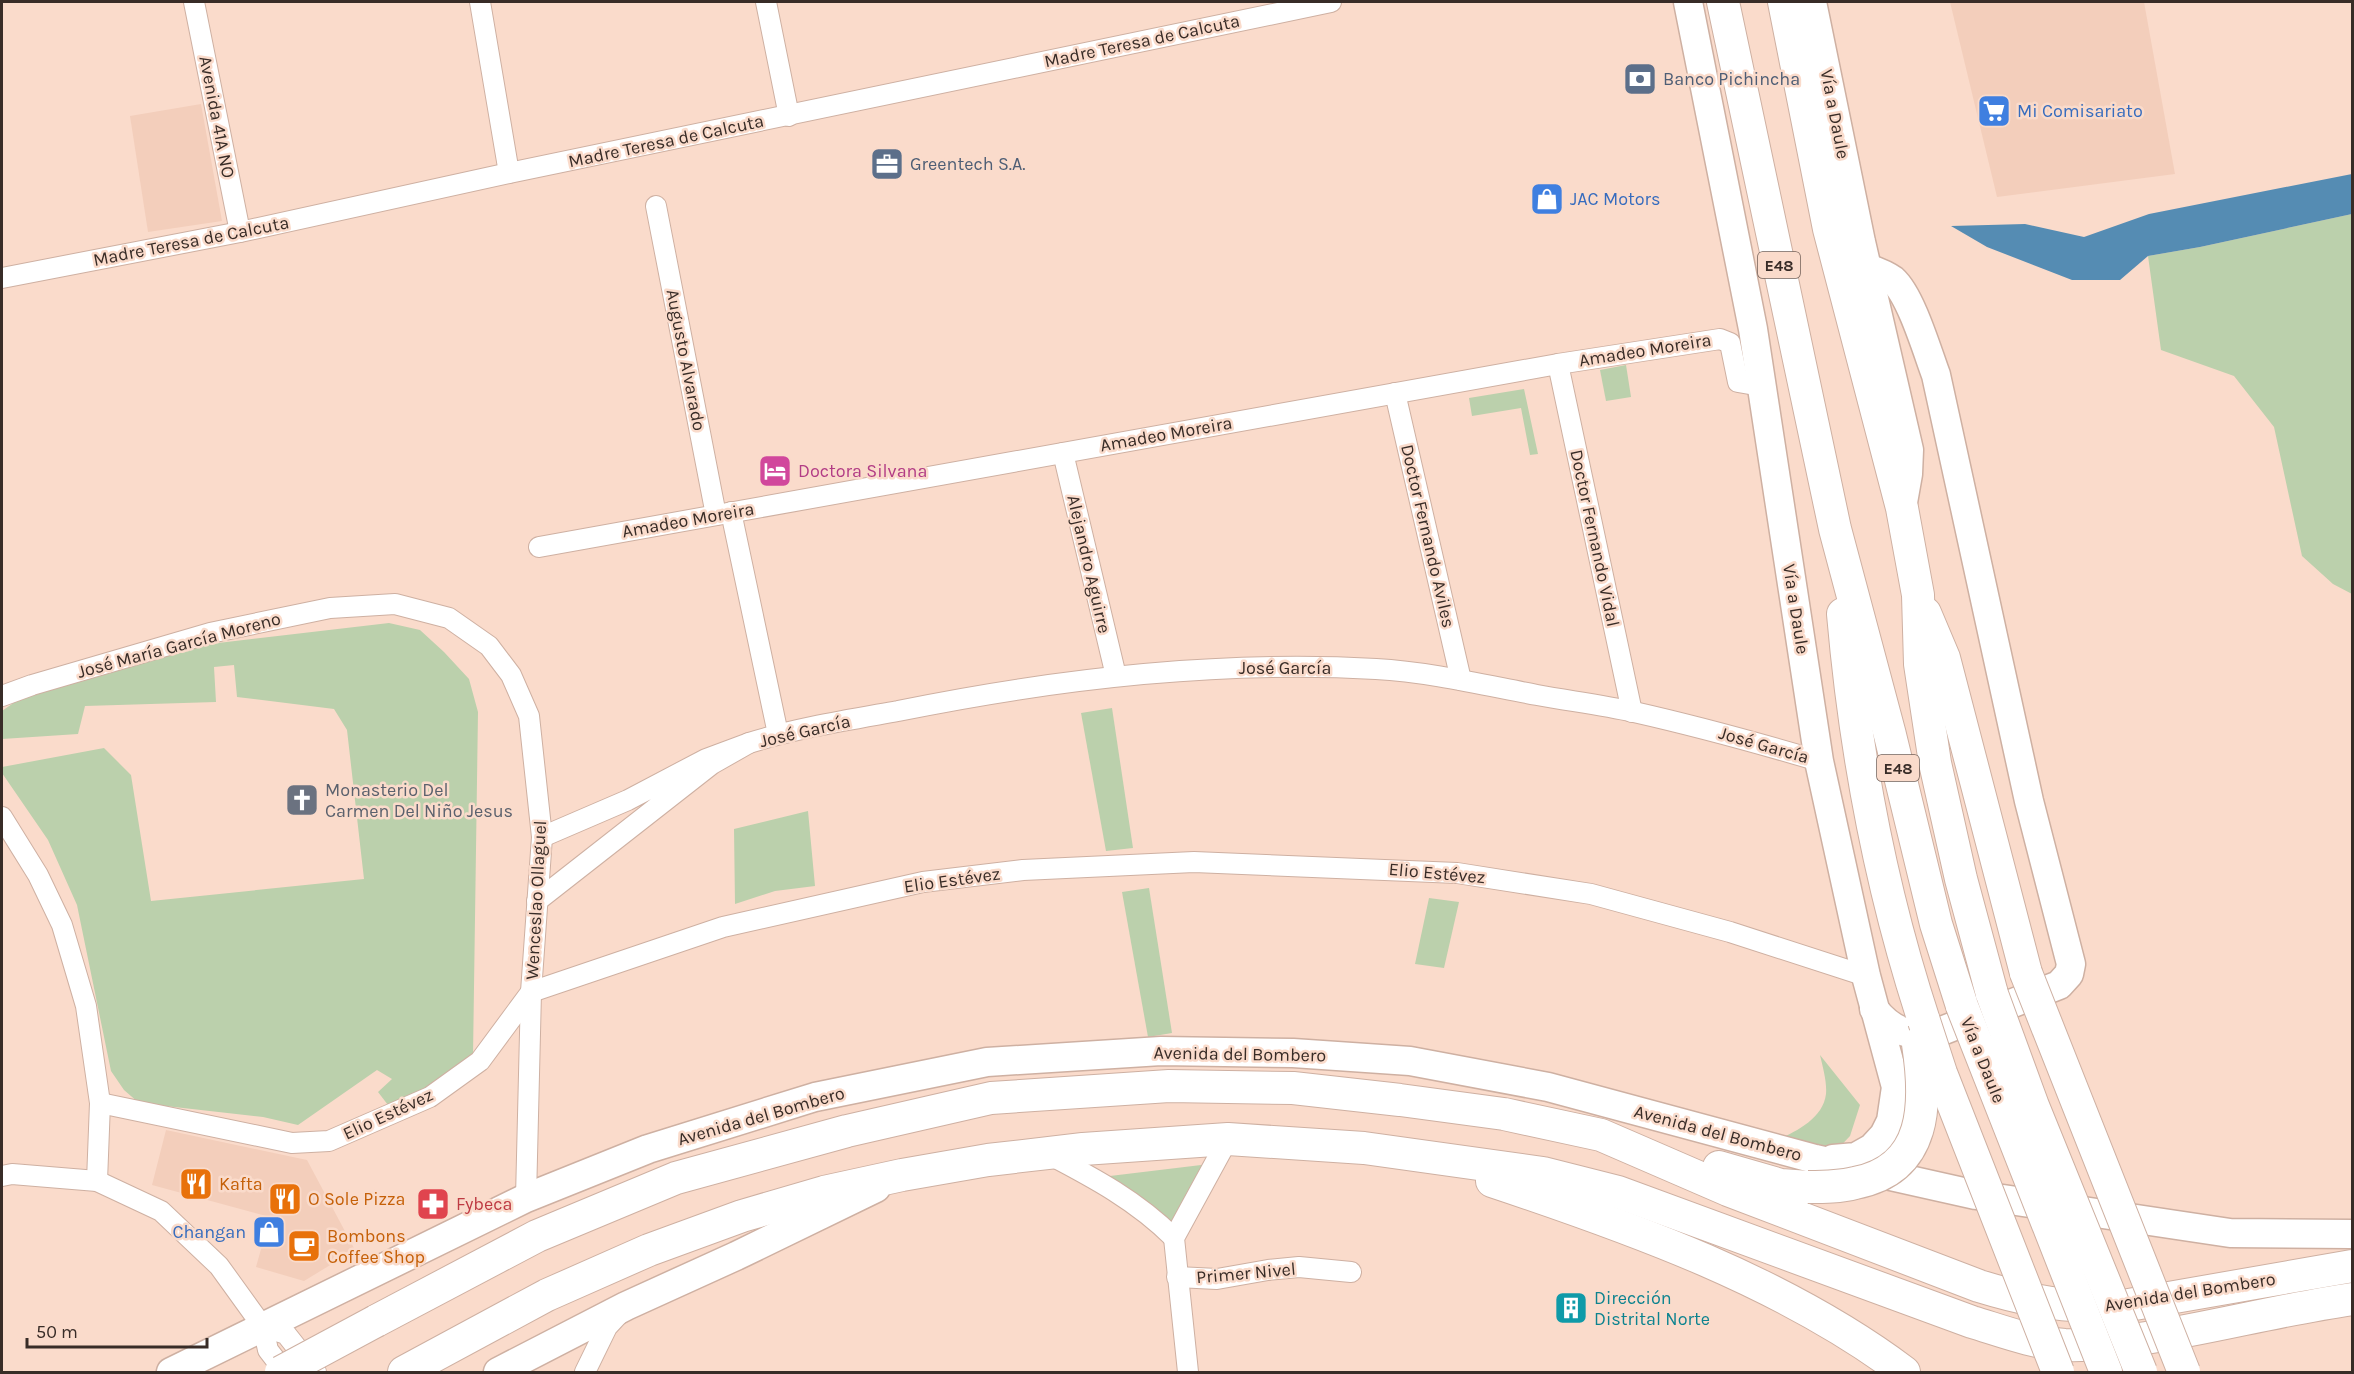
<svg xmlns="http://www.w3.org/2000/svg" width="2354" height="1374" font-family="Karla,sans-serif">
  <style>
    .built { fill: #f3cebb }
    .green { fill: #bbd0ac }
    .water { fill: #558cb3 }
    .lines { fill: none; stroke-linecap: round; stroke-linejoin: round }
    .minor-casing { stroke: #ceb0a2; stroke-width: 22 }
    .secondary-casing { stroke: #ceb0a2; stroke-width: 31 }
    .primary-casing { stroke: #ceb0a2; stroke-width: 34 }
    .minor { stroke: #fff; stroke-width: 20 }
    .secondary { stroke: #fff; stroke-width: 28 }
    .primary { stroke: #fff; stroke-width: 32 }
    .primary-bridge-casing { stroke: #ceb0a2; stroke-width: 34; stroke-linecap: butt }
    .primary-bridge { stroke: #fff; stroke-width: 32 }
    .labels { text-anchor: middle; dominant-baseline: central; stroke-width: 5; stroke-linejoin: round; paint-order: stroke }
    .shield { fill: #fadbcb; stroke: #726058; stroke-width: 1.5 }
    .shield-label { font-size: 16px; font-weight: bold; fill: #382c27 }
    .street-label { font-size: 18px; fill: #382c27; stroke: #fadbcb }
    .service-label { font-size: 18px; fill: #4e5e75; stroke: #fadbcb; text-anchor: start }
    .shop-label { font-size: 18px; fill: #366cbe; stroke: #fadbcb; text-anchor: start }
    .hotel-label { font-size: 18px; fill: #b23c85; stroke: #fadbcb; text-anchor: start }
    .worship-label { font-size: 18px; fill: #5b616d; stroke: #fadbcb; text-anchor: start }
    .food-label { font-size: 18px; fill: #c56008; stroke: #fadbcb; text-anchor: start }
    .health-label { font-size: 18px; fill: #be3a42; stroke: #fadbcb; text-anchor: start }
    .culture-label { font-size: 18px; fill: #0d838f; stroke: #fadbcb; text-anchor: start }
  </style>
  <rect width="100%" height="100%" fill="#fadbcb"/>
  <!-- built -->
  <g class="built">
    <polygon points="1950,2 2144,2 2175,174 1997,197"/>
    <polygon points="201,104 222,221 148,232 130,116"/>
    <polygon points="166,1130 307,1160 355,1250 304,1281 256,1267 270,1217 152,1185"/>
  </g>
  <!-- green -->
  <g class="green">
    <polygon points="2352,214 2352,594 2333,584 2302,556 2274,427 2234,376 2161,350 2148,256 2200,247"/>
    <polygon points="1626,365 1631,397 1606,401 1600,370"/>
    <polygon points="1524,389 1538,454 1530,455 1521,408 1472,416 1469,398"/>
    <polygon points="389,623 420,630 444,652 469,679 478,712 473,1056 423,1091 388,1105 378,1092 392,1079 377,1070 298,1125 263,1117 139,1103 124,1090 111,1071 77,905 48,840 2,773 2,767 104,748 131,775 151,901 364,879 347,730 334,709 237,697 234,665 214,667 216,702 85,706 78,734 2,739 2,711 22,697 193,646"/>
    <polygon points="1112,708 1133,848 1106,851 1081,713"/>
    <polygon points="808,811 815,886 775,891 735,904 734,829"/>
    <polygon points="1149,888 1172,1033 1148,1037 1122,892"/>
    <polygon points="1429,898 1459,902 1444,968 1415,964"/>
    <path d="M 1820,1055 L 1860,1105 L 1850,1136 L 1831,1156 L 1775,1141 C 1795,1132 1823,1119 1826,1094 C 1827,1082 1823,1068 1820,1055 Z"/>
    <polygon points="1226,1162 1167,1240 1085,1179"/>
  </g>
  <!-- water -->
  <polygon class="water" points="2352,174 2352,214 2200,247 2148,256 2120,280 2072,280 1987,247 1951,226 2025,224 2084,237 2149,214"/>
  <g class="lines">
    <!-- minor casing -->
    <g class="minor-casing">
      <g id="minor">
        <polyline points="194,2 240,232"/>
        <polyline points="480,2 509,173"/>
        <polyline points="766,2 789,116"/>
        <polyline points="656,206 716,515"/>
        <polyline points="2,278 240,232 509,173 1331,2"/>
        <polyline points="1558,364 1632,712"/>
        <polyline points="1395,393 1461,680"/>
        <polyline points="1063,453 1116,676"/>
        <polyline points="731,512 778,734"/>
        <polyline points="539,547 1558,364 1720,339 1730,343 1738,382 1761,386"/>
        <polyline points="2,696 32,685 210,633 330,608 395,604 449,618 489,646 511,675 529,716 542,837 531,992 526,1198"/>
        <path d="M 749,743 C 797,728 848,720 898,711 C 1055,679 1215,660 1376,669 C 1430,672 1484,685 1537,695 C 1570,701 1602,705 1634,712 C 1696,726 1758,743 1819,761"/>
        <polyline points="2,817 38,875 62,925 86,1006 100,1103 97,1181"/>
        <polyline points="537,901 712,764 749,743 706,759 628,800 542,837"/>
        <polyline points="100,1103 292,1143 329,1141 430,1097 480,1061 531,992 723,927 923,882 1023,870 1194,862 1457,873 1591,894 1730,932 1866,976"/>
        <path d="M 1048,1154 C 1094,1178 1137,1201 1174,1238"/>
        <polyline points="2,1176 12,1174 97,1181 161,1211 219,1266 263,1327 268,1350 285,1372"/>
        <polyline points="1177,1277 1217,1279 1268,1270 1299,1267 1351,1272"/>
        <polyline points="263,1327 286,1334 316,1372"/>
        <polyline points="585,1372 607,1327 620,1313"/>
        <polyline points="1188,1372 1174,1238 1228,1139"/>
      </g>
    </g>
    <!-- secondary casing -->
    <g class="secondary-casing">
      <g id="secondary">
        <polyline points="1688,2 1753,329 1819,761 1866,976 1896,1087 1891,1121 1884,1135 1872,1148 1856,1157 1833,1159"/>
        <polyline points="1812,2 1861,242 1909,450 1908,474 1902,508"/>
        <path d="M 1867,268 C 1876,271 1885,274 1893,280 C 1911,296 1927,351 1936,375 L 2029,801 L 2071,964 L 2069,974 L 2059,985 L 1939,1032 C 1911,1038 1892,1032 1874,1009"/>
        <polyline points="171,1372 526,1198 648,1149 815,1097 987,1062 1161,1051 1293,1053 1410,1061 1548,1087 1815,1159 1976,1195 2230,1233 2352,1234"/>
        <polyline points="498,1372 626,1306 736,1256 876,1188"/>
      </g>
    </g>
    <!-- primary casing -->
    <g class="primary-casing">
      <g id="primary">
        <polyline points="1723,2 1835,529 1890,735 1936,924 1962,1006"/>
        <polyline points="1784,2 1829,229 1902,508 1918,595 1920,664 1935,763 1961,879 1992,994"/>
        <polyline points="1925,613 1944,658 2026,973"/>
        <path d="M 1843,614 C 1855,752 1881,890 1924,1021"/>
        <polyline points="1719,1167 1781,1185 1808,1187"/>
        <path d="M 1492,1181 C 1633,1228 1784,1282 1904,1372"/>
        <path d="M 376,1321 L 537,1236 L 676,1178 L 847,1131 L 991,1098 L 1169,1086 L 1293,1088 L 1400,1100 L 1504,1114 L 1601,1135 L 1728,1190 L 1979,1286 C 2031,1302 2069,1308 2123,1306 L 2352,1266"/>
        <path d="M 404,1372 L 547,1295 L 649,1250 L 742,1216 L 824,1192 L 902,1175 L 988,1160 L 1083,1149 L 1228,1139 L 1364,1148 L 1543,1173 L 1618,1192 L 1972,1322 C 2002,1331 2033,1343 2065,1345 C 2092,1346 2119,1342 2146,1338 C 2216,1327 2283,1309 2352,1299"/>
      </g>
    </g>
    <!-- minor -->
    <use href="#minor" class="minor"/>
    <!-- secondary -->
    <use href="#secondary" class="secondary"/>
    <!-- primary -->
    <use href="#primary" class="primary"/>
    <!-- primary-bridge casing -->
    <g class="primary-bridge-casing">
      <g id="primary-bridge">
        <polyline points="2026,973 2184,1372"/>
        <polyline points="1992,994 2033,1106 2141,1372"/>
        <polyline points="1962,1006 2106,1372"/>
        <polyline points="1924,1021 1941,1073 2058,1372"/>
        <path d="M 1808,1187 C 1824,1187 1840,1187 1855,1183 C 1928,1169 1927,1102 1918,1044"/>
        <polyline points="281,1372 376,1321"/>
      </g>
    </g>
    <!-- primary-bridge -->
    <use href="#primary-bridge" class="primary-bridge"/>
  </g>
  <!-- icons -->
  <defs>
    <g id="bank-square" transform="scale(1.725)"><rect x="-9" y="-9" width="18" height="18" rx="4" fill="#5c6f8a" stroke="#fadbcb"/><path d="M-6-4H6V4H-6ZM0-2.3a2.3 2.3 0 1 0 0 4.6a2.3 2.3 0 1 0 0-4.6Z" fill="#fff"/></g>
    <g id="supermarket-square" transform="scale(1.725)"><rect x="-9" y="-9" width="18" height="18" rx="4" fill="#3f7fe0" stroke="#fadbcb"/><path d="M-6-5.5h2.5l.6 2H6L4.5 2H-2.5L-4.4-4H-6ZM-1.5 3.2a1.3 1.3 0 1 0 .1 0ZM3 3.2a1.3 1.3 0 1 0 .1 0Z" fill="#fff"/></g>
    <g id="office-square" transform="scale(1.725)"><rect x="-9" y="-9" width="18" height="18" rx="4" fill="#5c6f8a" stroke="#fadbcb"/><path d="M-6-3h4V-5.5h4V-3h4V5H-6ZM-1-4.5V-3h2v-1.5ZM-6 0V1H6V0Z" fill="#fff"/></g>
    <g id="shop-square" transform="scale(1.725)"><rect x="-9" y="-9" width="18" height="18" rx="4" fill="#3f7fe0" stroke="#fadbcb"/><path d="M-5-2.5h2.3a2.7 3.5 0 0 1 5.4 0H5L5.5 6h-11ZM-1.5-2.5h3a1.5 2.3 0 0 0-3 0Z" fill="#fff"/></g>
    <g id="hotel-square" transform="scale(1.725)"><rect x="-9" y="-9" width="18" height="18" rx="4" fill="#d1479c" stroke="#fadbcb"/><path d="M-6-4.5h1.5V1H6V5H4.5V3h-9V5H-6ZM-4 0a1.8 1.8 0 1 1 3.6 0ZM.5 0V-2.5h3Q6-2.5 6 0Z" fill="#fff"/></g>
    <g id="church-square" transform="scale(1.725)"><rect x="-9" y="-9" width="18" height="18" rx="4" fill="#6b7280" stroke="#fadbcb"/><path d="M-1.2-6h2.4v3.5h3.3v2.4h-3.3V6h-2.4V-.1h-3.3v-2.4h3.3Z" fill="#fff"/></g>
    <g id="restaurant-square" transform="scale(1.725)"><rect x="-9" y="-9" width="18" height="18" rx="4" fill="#e8710a" stroke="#fadbcb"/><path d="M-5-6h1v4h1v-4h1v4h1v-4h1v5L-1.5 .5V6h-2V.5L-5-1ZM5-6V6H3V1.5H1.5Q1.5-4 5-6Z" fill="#fff"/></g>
    <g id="pharmacy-square" transform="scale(1.725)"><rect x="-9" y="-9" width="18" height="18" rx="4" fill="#e0444e" stroke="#fadbcb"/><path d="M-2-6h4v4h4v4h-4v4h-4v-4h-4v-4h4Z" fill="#fff"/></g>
    <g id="cafe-square" transform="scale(1.725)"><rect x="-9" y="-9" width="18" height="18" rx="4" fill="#e8710a" stroke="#fadbcb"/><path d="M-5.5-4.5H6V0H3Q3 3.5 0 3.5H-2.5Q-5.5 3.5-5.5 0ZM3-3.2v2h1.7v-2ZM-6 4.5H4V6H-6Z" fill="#fff"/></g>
    <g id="building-square" transform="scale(1.725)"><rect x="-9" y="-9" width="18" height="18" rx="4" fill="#0f9aa8" stroke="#fadbcb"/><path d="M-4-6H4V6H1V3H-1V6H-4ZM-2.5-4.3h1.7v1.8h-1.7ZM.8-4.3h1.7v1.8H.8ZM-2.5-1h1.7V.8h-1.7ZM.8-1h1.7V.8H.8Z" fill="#fff"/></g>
  </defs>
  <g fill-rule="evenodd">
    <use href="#bank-square" x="1640" y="79"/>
    <use href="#supermarket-square" x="1994" y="111"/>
    <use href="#office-square" x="887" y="164"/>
    <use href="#shop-square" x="1547" y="199"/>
    <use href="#hotel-square" x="775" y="471"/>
    <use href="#church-square" x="302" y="800"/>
    <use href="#restaurant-square" x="196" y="1184"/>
    <use href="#restaurant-square" x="285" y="1199"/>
    <use href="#pharmacy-square" x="433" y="1204"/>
    <use href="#shop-square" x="269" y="1232"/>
    <use href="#cafe-square" x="304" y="1246"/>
    <use href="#building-square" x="1571" y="1308"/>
  </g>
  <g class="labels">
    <!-- shield labels -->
    <g class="shield">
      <rect x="1758" y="252" width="42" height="26" rx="4.5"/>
      <rect x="1877" y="755" width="42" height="26" rx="4.5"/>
    </g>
    <g class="shield-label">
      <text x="1779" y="265">E48</text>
      <text x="1898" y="768">E48</text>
    </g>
    <!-- street labels -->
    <g class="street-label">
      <text transform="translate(1142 41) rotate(-12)">Madre Teresa de Calcuta</text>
      <text transform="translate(1835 114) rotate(79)">Vía a Daule</text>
      <text transform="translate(217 117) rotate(79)">Avenida 41A NO</text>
      <text transform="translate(666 141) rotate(-12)">Madre Teresa de Calcuta</text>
      <text transform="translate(191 241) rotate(-11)">Madre Teresa de Calcuta</text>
      <text transform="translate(1645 350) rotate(-9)">Amadeo Moreira</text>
      <text transform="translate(686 360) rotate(79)">Augusto Alvarado</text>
      <text transform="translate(1166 434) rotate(-10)">Amadeo Moreira</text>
      <text transform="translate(688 520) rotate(-10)">Amadeo Moreira</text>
      <text transform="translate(1428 536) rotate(77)">Doctor Fernando Aviles</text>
      <text transform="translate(1595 538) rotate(78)">Doctor Fernando Vidal</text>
      <text transform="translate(1089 564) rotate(77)">Alejandro Aguirre</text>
      <text transform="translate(1796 609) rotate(81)">Vía a Daule</text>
      <text transform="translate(179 645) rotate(-15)">José María García Moreno</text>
      <text x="1285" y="668">José García</text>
      <text transform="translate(805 731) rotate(-13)">José García</text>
      <text transform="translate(1764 745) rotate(16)">José García</text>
      <text transform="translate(1437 873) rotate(5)">Elio Estévez</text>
      <text transform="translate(952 880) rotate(-8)">Elio Estévez</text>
      <text transform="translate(536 900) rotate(-87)">Wenceslao Ollaguel</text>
      <text transform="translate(1240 1054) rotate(1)">Avenida del Bombero</text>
      <text transform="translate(1983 1060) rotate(68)">Vía a Daule</text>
      <text transform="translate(388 1114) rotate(-25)">Elio Estévez</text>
      <text transform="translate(761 1116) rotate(-16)">Avenida del Bombero</text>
      <text transform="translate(1718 1133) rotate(15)">Avenida del Bombero</text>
      <text transform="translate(1246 1273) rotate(-5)">Primer Nivel</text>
      <text transform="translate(2190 1292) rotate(-9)">Avenida del Bombero</text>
    </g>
    <!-- service labels -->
    <g class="service-label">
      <text x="1663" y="79">Banco Pichincha</text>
      <text x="910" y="164">Greentech S.A.</text>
    </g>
    <!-- shop labels -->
    <g class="shop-label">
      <text x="2017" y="111">Mi Comisariato</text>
      <text x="1570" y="199">JAC Motors</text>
      <text x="246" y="1232" text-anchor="end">Changan</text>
    </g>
    <!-- hotel labels -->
    <g class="hotel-label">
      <text x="798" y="471">Doctora Silvana</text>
    </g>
    <!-- worship labels -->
    <g class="worship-label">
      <text x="325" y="790">Monasterio Del<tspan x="325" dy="21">Carmen Del Niño Jesus</tspan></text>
    </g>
    <!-- food labels -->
    <g class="food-label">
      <text x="219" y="1184">Kafta</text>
      <text x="308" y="1199">O Sole Pizza</text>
      <text x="327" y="1236">Bombons<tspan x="327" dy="21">Coffee Shop</tspan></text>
    </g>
    <!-- health labels -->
    <g class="health-label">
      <text x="456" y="1204">Fybeca</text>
    </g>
    <!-- culture labels -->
    <g class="culture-label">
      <text x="1594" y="1298">Dirección<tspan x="1594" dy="21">Distrital Norte</tspan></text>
    </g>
  </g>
  <!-- border -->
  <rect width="2354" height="1374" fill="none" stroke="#382c27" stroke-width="6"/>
  <!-- scale -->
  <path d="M27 1338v9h180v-9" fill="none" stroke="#382c27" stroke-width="3"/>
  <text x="36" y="1338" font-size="18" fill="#382c27" stroke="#fadbcb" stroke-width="4.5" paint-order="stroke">50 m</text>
</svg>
